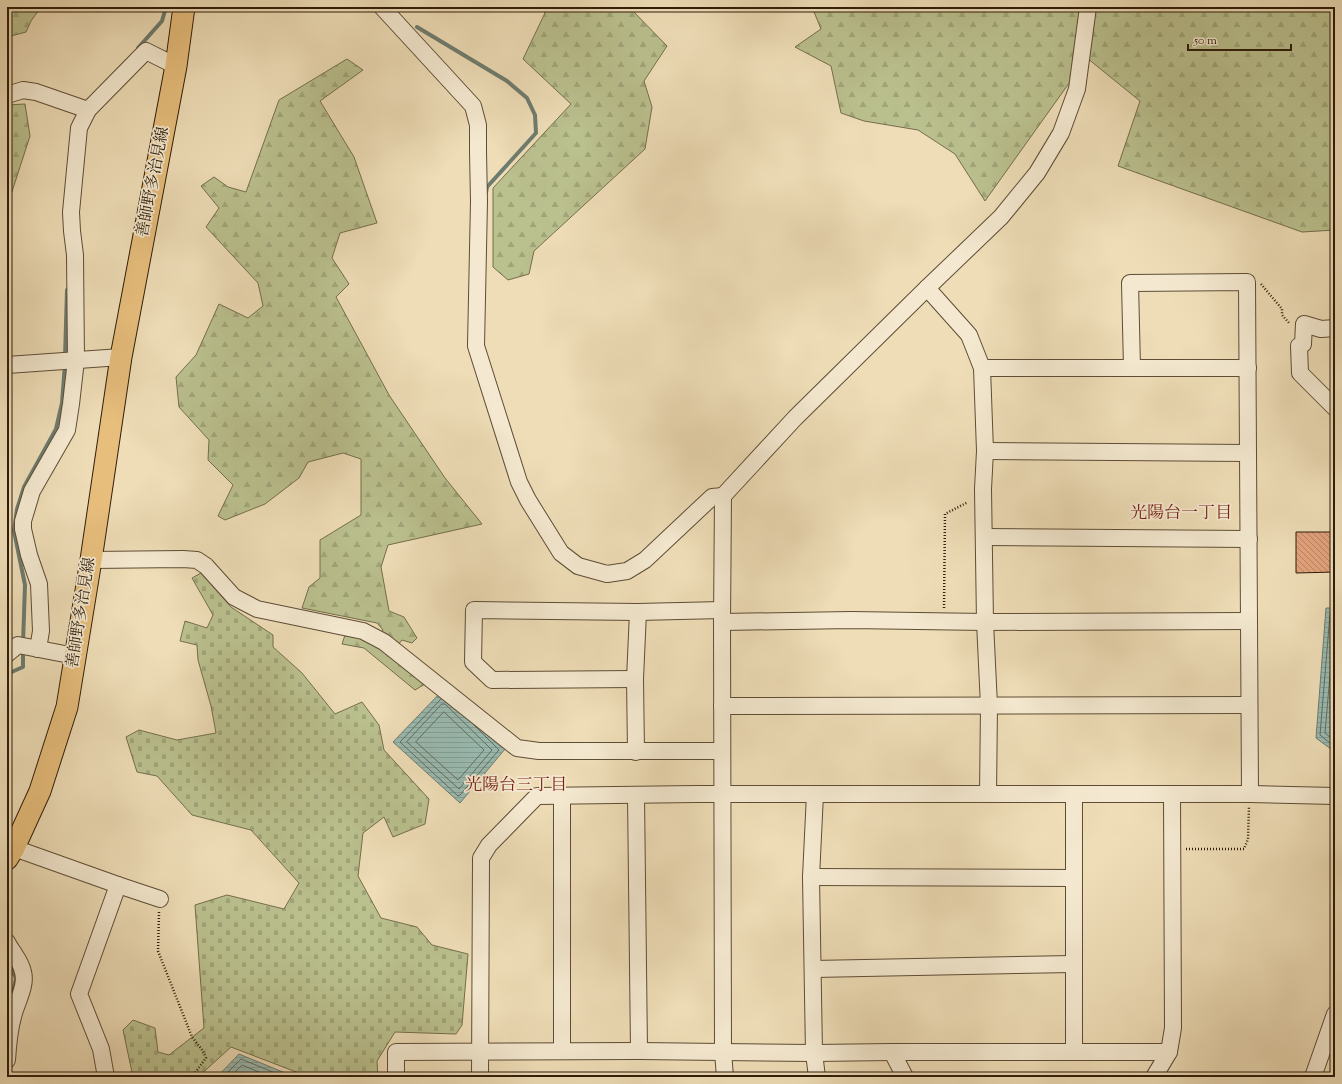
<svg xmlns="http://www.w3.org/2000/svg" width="1342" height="1084" font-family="'Sorts Mill Goudy','Noto Serif JP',serif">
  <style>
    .forest { fill: url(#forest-firs); stroke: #746e4c }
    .cemetery { fill: url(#cemetery-stones); stroke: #746e4c }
    .water { fill: url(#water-rules); stroke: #6e7c6f }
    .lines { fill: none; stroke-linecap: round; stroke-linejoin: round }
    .shore { stroke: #646c5e; stroke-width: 1 }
    .stream { stroke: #6e7c6f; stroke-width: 4 }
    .building { fill: url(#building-back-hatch); stroke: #2e1d0a }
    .minor-casing { stroke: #5e4d35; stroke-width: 18 }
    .major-casing { stroke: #2e1d0a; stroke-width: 23 }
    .path { stroke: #2e1d0a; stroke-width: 2.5; stroke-dasharray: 1 2; stroke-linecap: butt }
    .minor { stroke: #f4e9d0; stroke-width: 16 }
    .major { stroke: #e7be7c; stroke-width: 21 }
    .labels { text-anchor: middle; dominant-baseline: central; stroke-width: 3.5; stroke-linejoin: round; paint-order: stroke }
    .street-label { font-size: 16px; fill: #2e1d0a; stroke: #f4e9d0 }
    .neighbourhood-label { font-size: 17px; fill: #7a1f14; stroke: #f4e9d0 }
  </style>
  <defs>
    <pattern id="forest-firs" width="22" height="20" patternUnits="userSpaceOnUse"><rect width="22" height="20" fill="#bac08e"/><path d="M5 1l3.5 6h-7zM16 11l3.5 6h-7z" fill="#a0a579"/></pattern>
    <pattern id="cemetery-stones" width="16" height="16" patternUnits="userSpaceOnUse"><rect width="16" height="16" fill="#bac08e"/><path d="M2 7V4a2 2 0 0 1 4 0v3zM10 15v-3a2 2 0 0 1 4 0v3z" fill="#a0a579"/></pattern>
    <pattern id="water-rules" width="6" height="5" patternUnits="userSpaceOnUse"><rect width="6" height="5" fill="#99bbb2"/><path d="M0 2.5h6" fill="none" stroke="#84a098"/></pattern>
    <pattern id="building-back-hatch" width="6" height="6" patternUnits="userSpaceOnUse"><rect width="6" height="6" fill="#e2a37d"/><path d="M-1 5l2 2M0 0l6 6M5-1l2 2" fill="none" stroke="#b88465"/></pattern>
  </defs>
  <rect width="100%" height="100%" fill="#eeddb7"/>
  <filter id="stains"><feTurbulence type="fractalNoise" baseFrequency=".005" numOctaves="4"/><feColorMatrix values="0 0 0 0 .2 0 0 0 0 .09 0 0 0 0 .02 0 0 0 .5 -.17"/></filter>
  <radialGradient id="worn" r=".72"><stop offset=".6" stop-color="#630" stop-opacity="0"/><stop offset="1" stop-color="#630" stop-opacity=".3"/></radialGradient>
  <!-- forest -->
  <g class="forest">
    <polygon points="7,7 41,7 31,21 26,32 7,37"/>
    <polygon points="541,7 629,7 667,46 644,81 652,107 645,149 534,251 529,274 508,280 493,267 493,188 571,104 523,59 545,13"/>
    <polygon points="812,7 1335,7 1335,230 1302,232 1118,166 1140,101 1087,58 985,201 955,154 918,130 864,121 841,113 831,66 795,47 821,29"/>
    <polygon points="347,59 363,70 320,101 354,157 377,223 340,233 332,258 349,284 336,297 389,395 445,478 482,524 388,545 381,567 389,611 404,617 417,638 412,643 402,640 392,652 425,684 415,690 364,648 342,644 346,632 377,641 383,630 377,623 302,608 309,587 320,578 320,540 361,515 361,459 343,453 308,462 299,478 265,504 225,520 218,516 233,485 208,460 209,440 179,407 176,377 196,355 219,304 248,318 263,306 258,283 206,227 219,208 201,186 214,177 228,187 246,192 279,100"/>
    <polygon points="25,104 30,136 7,207 7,105"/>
  </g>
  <!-- cemetery -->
  <polygon class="cemetery" points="201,573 231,607 273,635 273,647 302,673 335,714 362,702 379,725 384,750 429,799 425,824 393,837 384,817 363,833 358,876 381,918 417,927 432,945 468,954 462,1025 456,1034 395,1032 377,1061 378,1077 339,1077 304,1075 231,1047 198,1077 133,1077 123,1030 133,1020 155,1028 158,1052 169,1055 204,1028 195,905 227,895 284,909 299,883 251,830 192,815 157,776 137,772 126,737 139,730 177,740 216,733 211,706 198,660 197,645 180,641 185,621 207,628 213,615 192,578"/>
  <!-- water -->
  <g class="water">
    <polygon points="1326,608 1335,608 1335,752 1316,738"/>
    <polygon points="443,690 505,749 460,803 393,742"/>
    <polygon points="239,1054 295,1077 217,1077"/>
  </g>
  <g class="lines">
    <!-- shore -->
    <g class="shore">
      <polyline points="1335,612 1331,612 1330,614 1320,735 1335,747"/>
      <polyline points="1335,617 1325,733 1335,741"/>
      <polyline points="1335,684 1331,730 1335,734"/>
      <polyline points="441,699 400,742 458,796 460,795 499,750 474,725"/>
      <polygon points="442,704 445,704 492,750 459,789 407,742"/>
      <polygon points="444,712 484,750 458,780 416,742"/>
      <polyline points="223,1077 241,1059 285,1077"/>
      <polyline points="230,1077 242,1065 271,1077"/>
    </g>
    <!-- stream -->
    <g class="stream">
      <polyline points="417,27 507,81 527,98 535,115 536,133 487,187 486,193"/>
      <polyline points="138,48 162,21 166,7"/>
      <polyline points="65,357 67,290"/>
      <polyline points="23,643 25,585 14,531 17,509 24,487 56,429 62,403 65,364"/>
      <polyline points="7,674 23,667 23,650"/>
      <polyline points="7,961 16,978 13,994"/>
    </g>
  </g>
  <!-- building -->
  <polygon class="building" points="1296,532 1335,532 1335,572 1296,573"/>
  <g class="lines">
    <!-- minor casing -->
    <g class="minor-casing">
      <g id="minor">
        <polyline points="382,7 473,106 478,125 478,152 479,201 476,346 519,482 528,500 561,553 578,566 607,574 627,571 645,560 712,497 723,496"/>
        <polyline points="7,95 23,90 36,92 88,110"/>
        <polyline points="927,288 969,335 982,368 985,451 983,489 985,622 989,706 988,794"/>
        <polyline points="1335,328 1321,329 1304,324 1303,344 1299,346 1300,373 1335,408"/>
        <polyline points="7,365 121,357"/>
        <polyline points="982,368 1248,368"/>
        <polyline points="1132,368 1130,283 1247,282 1250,794"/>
        <polyline points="985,451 1247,453"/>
        <polyline points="984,537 1249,539"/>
        <polyline points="91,560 183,559 197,560 206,566 234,597 257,609 363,631 384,642 517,748 539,751 722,751"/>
        <polyline points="722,622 851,620 985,622 1248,621"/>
        <polyline points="38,649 41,631 39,584 29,555 23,529 23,521 32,491 67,430 71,404 76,360 75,255 72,231 71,212 79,128 88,110 146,51 176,66"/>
        <polyline points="7,654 18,645 75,656"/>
        <polyline points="635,679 492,680 473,662 474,610 638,612 722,610"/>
        <polyline points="722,706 1249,705"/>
        <polyline points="636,752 635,679 638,612"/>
        <polyline points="815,794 811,877 814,1053 817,1077"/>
        <polyline points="562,795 562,1051"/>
        <polyline points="636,795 639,1051"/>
        <polyline points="1074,795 1074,1052"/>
        <polyline points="14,848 118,885 79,994 101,1049 106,1077"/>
        <polyline points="811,877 1073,878"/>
        <polyline points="118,885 160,899"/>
        <path d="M 7,942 C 12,952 21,961 23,972 C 27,986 16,1003 13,1017 C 9,1031 8,1045 7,1060"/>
        <polyline points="813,969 1073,964"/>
        <polyline points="892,1052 905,1077"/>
        <polyline points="396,1077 396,1052 639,1051 814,1053 892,1052 1169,1052"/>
        <polyline points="480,1077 481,858 489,845 537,796 696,794 1250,794 1335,796"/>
        <polyline points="725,1077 723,1052 722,622 723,496 795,418 927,288 1001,217 1037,173 1061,133 1077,89 1088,7"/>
        <polyline points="1154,1077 1169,1052 1173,1028 1172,795"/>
        <polyline points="1313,1077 1335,1014"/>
      </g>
    </g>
    <!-- major casing -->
    <g class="major-casing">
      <polyline id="major" points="7,859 14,848 40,791 67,707 91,560 121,357 176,66 184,7"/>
    </g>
    <!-- path -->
    <g class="path">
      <polyline points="1261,284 1282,309 1282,315 1290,324"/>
      <polyline points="944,608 945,514 968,502"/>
      <polyline points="1186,849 1244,849 1248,839 1249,807"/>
      <polyline points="159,912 158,951 192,1037 203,1051 206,1058 192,1077"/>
    </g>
    <!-- minor -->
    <use href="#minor" class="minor"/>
    <!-- major -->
    <use href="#major" class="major"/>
  </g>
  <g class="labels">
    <!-- street labels -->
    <g class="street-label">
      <text transform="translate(154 182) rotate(-79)">善師野多治見線</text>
      <text transform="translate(82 613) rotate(-81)">善師野多治見線</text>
    </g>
    <!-- neighbourhood labels -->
    <g class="neighbourhood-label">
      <text x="1181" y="514">光陽台一丁目</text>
      <text x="516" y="786">光陽台三丁目</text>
    </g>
  </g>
  <!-- margin -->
  <rect width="1342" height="1084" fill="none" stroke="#eeddb7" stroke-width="24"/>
  <rect x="8" y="8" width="1326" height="1068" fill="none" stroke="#2e1d0a" stroke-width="2"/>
  <rect x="12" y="12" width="1318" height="1060" fill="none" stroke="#2e1d0a"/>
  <!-- scale -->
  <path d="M1188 44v6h103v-6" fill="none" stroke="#2e1d0a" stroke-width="2"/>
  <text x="1194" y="44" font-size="12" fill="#2e1d0a" stroke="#f4e9d0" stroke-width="3" paint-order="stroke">50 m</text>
  <rect width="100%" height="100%" filter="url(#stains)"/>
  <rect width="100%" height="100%" fill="url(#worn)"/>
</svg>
